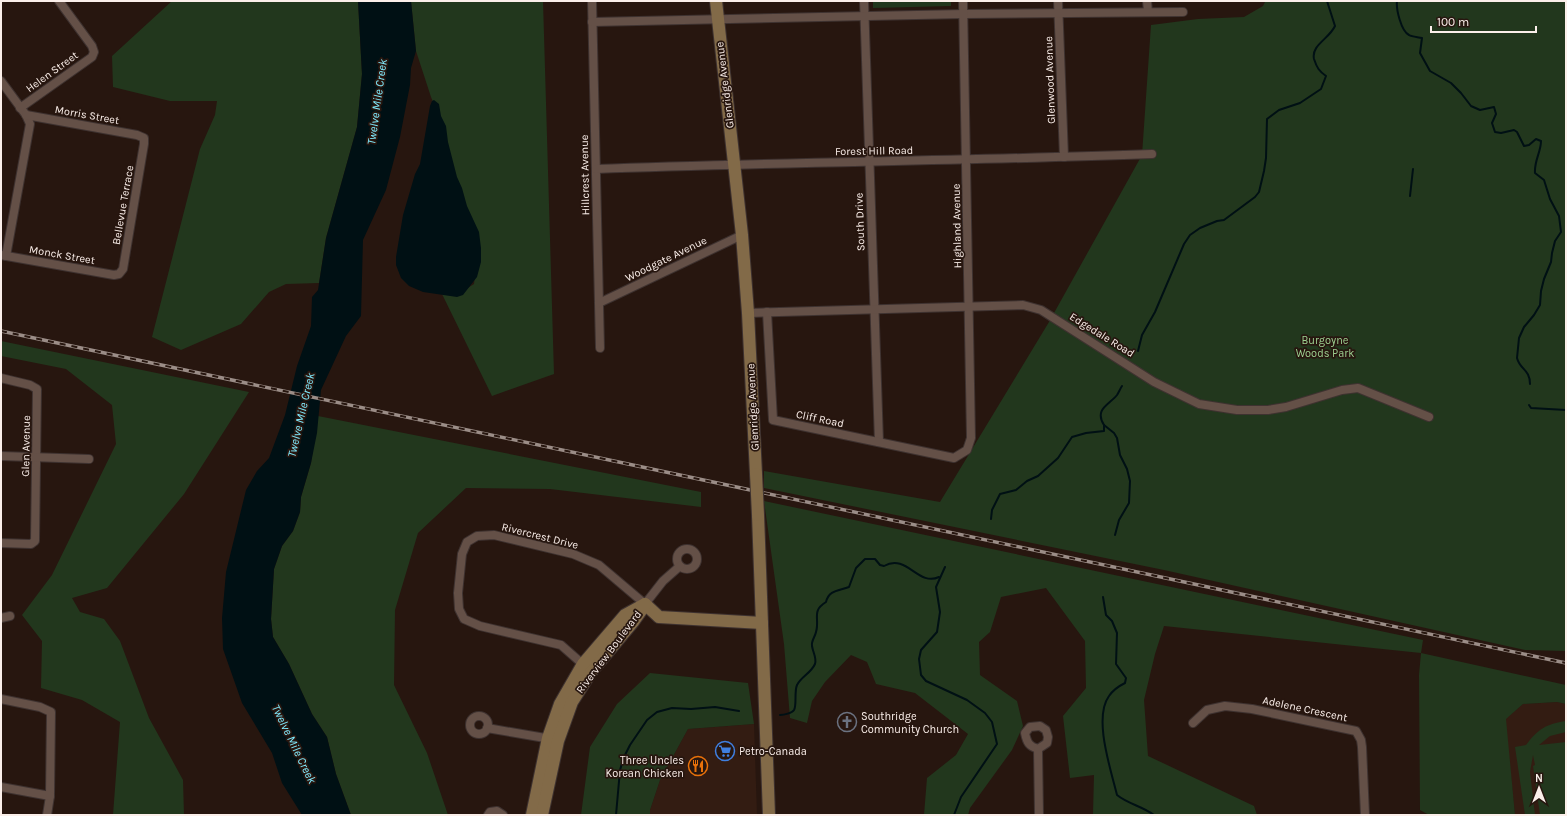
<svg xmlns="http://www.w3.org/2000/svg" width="1567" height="816" font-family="Karla,sans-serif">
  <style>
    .built { fill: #331c12 }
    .green { fill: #22371d }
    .water { fill: #001014 }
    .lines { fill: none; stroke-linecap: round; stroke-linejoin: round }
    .stream { stroke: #001014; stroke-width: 2 }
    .street-casing { stroke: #3e3230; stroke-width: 10 }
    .secondary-casing { stroke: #3e3230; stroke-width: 14 }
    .street { stroke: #645047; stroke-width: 8 }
    .secondary { stroke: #826a48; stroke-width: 12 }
    .rail-casing { stroke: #9b8d87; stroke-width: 3.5 }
    .rail { stroke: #27160f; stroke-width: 2; stroke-dasharray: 6; stroke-linecap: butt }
    .secondary-bridge-casing { stroke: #3e3230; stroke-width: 14; stroke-linecap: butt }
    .secondary-bridge { stroke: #826a48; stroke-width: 12 }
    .labels { text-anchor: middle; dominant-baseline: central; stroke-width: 3.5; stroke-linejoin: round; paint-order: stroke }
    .street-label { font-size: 11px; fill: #fbefea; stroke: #27160f }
    .park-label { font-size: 11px; fill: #9dd191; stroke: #27160f }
    .poi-label { font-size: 11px; fill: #fbefea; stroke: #27160f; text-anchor: start }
    .water-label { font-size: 12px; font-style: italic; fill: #80ebfe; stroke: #27160f }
  </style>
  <rect width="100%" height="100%" fill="#27160f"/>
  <!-- built -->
  <g class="built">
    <polygon points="1557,702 1566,704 1566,815 1515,815 1505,719 1523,704"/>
    <polygon points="754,724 757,815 650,815 650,810 660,780 688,729"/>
  </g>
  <!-- green -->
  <g class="green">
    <polygon points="172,1 358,1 362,74 357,127 326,238 319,283 286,284 269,292 241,324 181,350 152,337 200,149 215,115 217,101 170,101 113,87 112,56"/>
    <polygon points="411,1 543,1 554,374 492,396 442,294 458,294 474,284 475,275 445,131 431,97 416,51"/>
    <polygon points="873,1 951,1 951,6 873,8"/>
    <polygon points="1224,1 1566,1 1566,651 1525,650 1164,570 764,488 764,471 940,502 1049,322 1142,155 1151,25 1198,19 1244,17 1263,6 1265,2"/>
    <polygon points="1,341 249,392 184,494 107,588 72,598 80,612 104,619 120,641 149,718 183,780 184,815 113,815 120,722 82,700 41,688 42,641 22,615 52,575 116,444 112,405 66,369 1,356"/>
    <polygon points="318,416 701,492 701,507 550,489 466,488 418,533 395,610 394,685 427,753 448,815 351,815 336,774 327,737 312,714 289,664 273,637 271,619 274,569 282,546 293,531 300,512 301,497 311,463"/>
    <polygon points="764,501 1423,640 1421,653 1566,685 1566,704 1557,702 1523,704 1506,719 1515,815 1429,815 1420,810 1419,675 1421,653 1164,626 1155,654 1144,700 1148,756 1254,806 1257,815 1094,815 1093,814 1094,775 1070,778 1063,716 1086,688 1085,641 1046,588 1001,597 990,632 979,642 980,675 1017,701 1023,726 1012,750 970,808 968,815 924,815 927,778 956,755 968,734 915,693 876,684 867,662 851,655 825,682 812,701 807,723 790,718 784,644"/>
    <polygon points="650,673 748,683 754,724 688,729 660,780 650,810 650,815 581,815 590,747 617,704"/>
    <path d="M 1566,721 L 1566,732 L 1550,736 L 1539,745 L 1566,742 L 1566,815 L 1540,815 L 1533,766 L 1535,765 L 1533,755 L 1530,772 L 1535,815 L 1525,815 L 1515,747 L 1526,745 C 1538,729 1546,724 1566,721 Z"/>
  </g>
  <!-- water -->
  <g class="water">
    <polygon points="358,1 411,1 416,51 411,68 410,85 400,137 386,190 363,240 361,316 346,336 321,390 317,433 311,463 301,497 300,512 293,531 282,546 274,569 271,619 273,637 289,664 312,714 327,737 336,774 351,815 302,815 282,783 272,753 242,703 223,649 222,618 226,572 246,490 257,471 269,458 285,415 297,366 311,326 312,297 318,290 326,238 357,127 362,74"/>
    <polygon points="434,100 439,104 441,116 446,126 448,142 457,177 462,188 467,206 479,232 481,248 481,262 477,277 463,295 457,297 423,292 409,286 401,278 396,265 396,257 403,215 415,174 420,164 430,106 432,101"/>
  </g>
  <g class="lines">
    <!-- stream -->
    <g class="stream">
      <path d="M 1397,1 C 1396,9 1401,31 1409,35 C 1412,37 1418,37 1422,38 L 1420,53 L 1430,71 L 1451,83 L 1461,93 L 1471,106 L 1480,110 L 1494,107 L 1496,114 L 1492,123 L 1495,132 L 1501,133 L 1514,130 L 1517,132 L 1524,146 L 1529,145 L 1536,139 L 1541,141 C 1541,152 1534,161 1535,173 L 1544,180 L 1550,199 L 1559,216 L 1561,232 L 1555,241 L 1552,253 L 1551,262 L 1544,279 L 1541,291 L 1540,305 L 1534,315 L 1524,327 L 1519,338 L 1517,358 C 1520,370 1530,369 1530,384"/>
      <polyline points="1410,196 1413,169"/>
      <path d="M 1138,351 L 1142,335 L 1155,312 L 1184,244 L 1190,235 L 1200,228 L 1217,221 L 1224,220 L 1255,197 L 1259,192 L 1264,171 L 1266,158 L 1267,119 L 1279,110 L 1300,103 L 1321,89 L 1326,76 C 1319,71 1317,68 1314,59 C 1311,45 1329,39 1335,26 L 1327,1"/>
      <polyline points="1529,405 1531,408 1566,410"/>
      <polyline points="1104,425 1114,433 1117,438 1120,455 1127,469 1130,481 1129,503 1119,520 1115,535"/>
      <path d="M 991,519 L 992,510 L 1000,494 L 1016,490 L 1027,481 L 1038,476 L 1058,458 L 1072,437 L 1086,433 L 1104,431 L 1104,425 C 1094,409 1109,405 1117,395 C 1119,392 1120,389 1122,386"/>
      <polyline points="945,567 936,587 940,612 937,632 921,650 919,659 921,675 926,681 967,700 985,713 992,722 997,744 961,797 954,815"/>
      <path d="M 1103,597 L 1106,615 L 1112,621 L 1117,633 L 1116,664 L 1126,678 L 1125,683 C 1119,686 1113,690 1109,696 C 1093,718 1111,770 1117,795 C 1128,804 1142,806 1154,815"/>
      <path d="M 780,715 C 784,715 792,713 794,710 C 797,705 794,692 797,685 C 801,677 811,673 815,664 C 817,658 813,653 812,646 C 811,641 815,637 816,632 C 820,619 811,611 826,602 C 829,590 838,591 849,587 L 856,568 L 865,559 L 875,559 L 880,565 L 884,566 C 907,553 918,587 939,577"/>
      <polyline points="616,815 620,770 624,757 630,745 647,720 657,712 672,708 691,709 715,707 739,711"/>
    </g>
    <!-- street casing -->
    <g class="street-casing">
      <g id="street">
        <polyline points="592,1 600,348"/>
        <polyline points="864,1 879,442"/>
        <polyline points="1058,1 1064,157"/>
        <polyline points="1147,1 1148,12"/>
        <polyline points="592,22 964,14 1183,12"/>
        <polyline points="1,81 26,115 30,124 6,256"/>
        <polyline points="20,108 92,57 94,52 92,46 59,1"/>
        <path d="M 596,169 C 781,162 967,161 1152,154"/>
        <polyline points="1,255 114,275 119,274 123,269 144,144 144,138 137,135 26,115"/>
        <polyline points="599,303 742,235"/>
        <polyline points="767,312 773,420 954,458 967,450 971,438 963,1"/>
        <polyline points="748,313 1023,305 1041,310 1154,382 1199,404 1237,410 1268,410 1286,407 1342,390 1358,388 1429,417"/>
        <polyline points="1,378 30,385 37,389 35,541 31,544 1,543"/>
        <polyline points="1,456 89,459"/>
        <circle cx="687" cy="559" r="10"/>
        <polyline points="1,618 10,616"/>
        <polyline points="586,667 561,645 480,626 464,619 459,609 458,593 462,554 467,542 477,536 494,535 573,554 599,565 645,604 663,581 680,566"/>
        <polyline points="1,699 40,707 51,712 50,796 47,815"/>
        <circle cx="479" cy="725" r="9"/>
        <polyline points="1193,723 1207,710 1225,706 1252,709 1356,731 1361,740 1362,747 1365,815"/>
        <path d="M 1040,726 L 1046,730 L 1048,737 L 1047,743 L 1038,749 C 1029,746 1027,743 1025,733 L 1030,727 Z"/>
        <polyline points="487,728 551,739"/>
        <polyline points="1038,749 1039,815"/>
        <polyline points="1,787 50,796"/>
        <polyline points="488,815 490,812 497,811 503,815"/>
      </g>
    </g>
    <!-- secondary casing -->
    <g class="secondary-casing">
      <g id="secondary">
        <polyline points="716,1 742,235 748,313 756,474"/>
        <polyline points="758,515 769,815"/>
        <polyline points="645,604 659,617 762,623"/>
        <polyline points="532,815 548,738 560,704 583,664 625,615 645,604"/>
        <polyline points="542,815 558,741 572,702 591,672 633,622 645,605"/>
      </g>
    </g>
    <!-- street -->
    <use href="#street" class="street"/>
    <!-- secondary -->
    <use href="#secondary" class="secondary"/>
    <!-- rail casing -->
    <g class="rail-casing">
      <polyline id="rail" points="1,331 1566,663"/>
    </g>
    <!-- rail -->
    <use href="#rail" class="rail"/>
    <!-- secondary-bridge casing -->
    <g class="secondary-bridge-casing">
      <polyline id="secondary-bridge" points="756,474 758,515"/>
    </g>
    <!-- secondary-bridge -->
    <use href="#secondary-bridge" class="secondary-bridge"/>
  </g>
  <!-- icons -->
  <defs>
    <g id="church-ring" transform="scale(1)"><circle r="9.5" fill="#27160f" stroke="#6b7280" stroke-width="1.5"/><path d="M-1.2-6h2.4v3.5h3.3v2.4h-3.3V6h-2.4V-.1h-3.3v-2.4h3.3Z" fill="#6b7280"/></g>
    <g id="supermarket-ring" transform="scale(1)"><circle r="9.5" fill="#27160f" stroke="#3f7fe0" stroke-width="1.5"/><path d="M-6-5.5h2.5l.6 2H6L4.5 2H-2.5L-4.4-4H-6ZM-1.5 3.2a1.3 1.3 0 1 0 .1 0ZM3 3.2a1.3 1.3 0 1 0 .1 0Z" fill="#3f7fe0"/></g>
    <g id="restaurant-ring" transform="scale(1)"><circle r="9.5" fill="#27160f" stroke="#e8710a" stroke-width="1.5"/><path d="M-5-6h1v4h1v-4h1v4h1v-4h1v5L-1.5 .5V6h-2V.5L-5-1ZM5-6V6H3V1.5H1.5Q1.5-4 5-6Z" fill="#e8710a"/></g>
  </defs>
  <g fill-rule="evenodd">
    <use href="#church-ring" x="847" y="722"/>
    <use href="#supermarket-ring" x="725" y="751"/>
    <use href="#restaurant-ring" x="698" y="766"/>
  </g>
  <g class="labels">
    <!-- street labels -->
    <g class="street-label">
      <text transform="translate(52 72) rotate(-36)">Helen Street</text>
      <text transform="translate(1050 80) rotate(-92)">Glenwood Avenue</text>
      <text transform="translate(725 85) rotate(-97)">Glenridge Avenue</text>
      <text transform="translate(87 115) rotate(10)">Morris Street</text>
      <text transform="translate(874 151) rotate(-1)">Forest Hill Road</text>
      <text transform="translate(585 175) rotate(-91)">Hillcrest Avenue</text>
      <text transform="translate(123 205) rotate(-80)">Bellevue Terrace</text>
      <text transform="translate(860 222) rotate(-92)">South Drive</text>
      <text transform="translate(957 226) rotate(-91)">Highland Avenue</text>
      <text transform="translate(62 255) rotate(10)">Monck Street</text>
      <text transform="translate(666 259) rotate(-26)">Woodgate Avenue</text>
      <text transform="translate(1102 335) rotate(32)">Edgedale Road</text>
      <text transform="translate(753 407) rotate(-93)">Glenridge Avenue</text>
      <text transform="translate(820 419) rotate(12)">Cliff Road</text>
      <text transform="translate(26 446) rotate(-89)">Glen Avenue</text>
      <text transform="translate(540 536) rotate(14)">Rivercrest Drive</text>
      <text transform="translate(609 652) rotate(-53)">Riverview Boulevard</text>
      <text transform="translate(1305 709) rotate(12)">Adelene Crescent</text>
    </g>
    <!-- park labels -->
    <g class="park-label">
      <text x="1325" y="340">Burgoyne<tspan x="1325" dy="13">Woods Park</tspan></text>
    </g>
    <!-- poi labels -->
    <g class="poi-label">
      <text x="861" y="716">Southridge<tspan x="861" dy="13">Community Church</tspan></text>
      <text x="739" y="751">Petro-Canada</text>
      <text x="684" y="760" text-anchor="end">Three Uncles<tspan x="684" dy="13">Korean Chicken</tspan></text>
    </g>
    <!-- water labels -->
    <g class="water-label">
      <text transform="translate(377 102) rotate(-82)">Twelve Mile Creek</text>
      <text transform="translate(301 415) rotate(-77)">Twelve Mile Creek</text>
      <text transform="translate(294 744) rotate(64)">Twelve Mile Creek</text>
    </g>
  </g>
  <!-- border -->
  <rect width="1567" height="816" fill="none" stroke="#fbefea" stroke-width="4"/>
  <!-- north arrow -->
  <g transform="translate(1539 788)" stroke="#27160f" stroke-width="3" paint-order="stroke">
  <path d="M0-3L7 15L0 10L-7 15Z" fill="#fbefea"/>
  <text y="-6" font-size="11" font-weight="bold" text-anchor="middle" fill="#fbefea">N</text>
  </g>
  <!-- scale -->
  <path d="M1431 26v6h105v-6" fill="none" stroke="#fbefea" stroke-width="2"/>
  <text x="1437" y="26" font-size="12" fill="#fbefea" stroke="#27160f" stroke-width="3" paint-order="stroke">100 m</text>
</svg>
